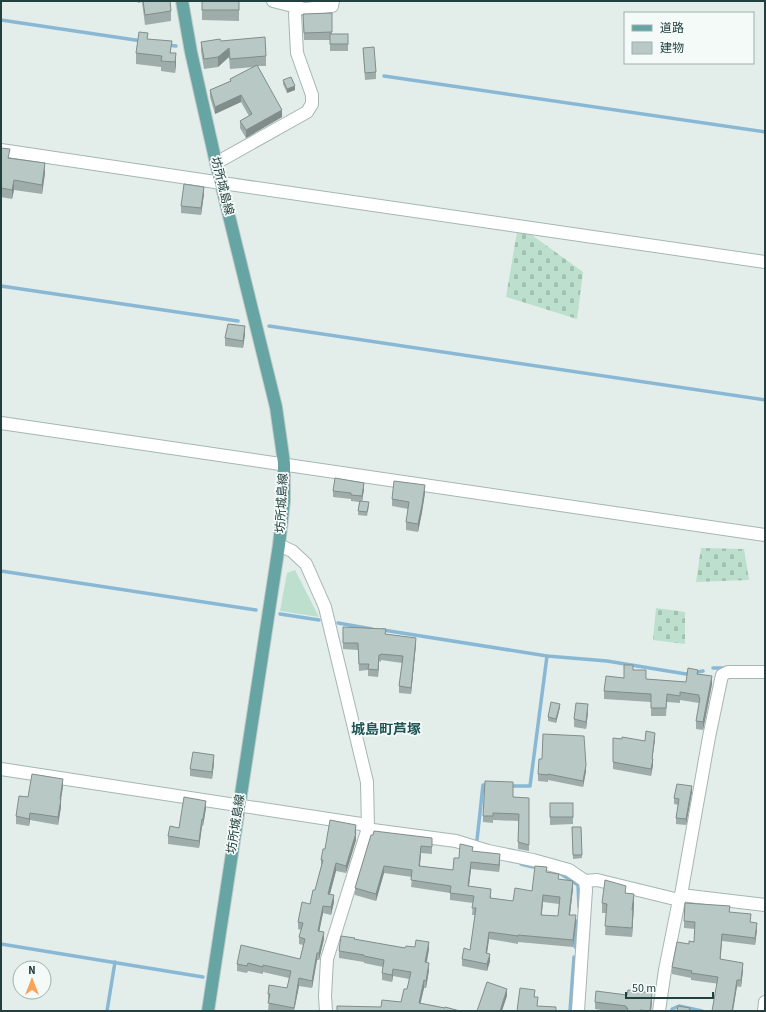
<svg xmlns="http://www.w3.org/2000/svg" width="766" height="1012" font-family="'Source Sans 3','Noto Sans JP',sans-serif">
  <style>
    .cemetery { fill: url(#cemetery-stones) }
    .park { fill: #bce0cd }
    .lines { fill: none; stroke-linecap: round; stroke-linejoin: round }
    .stream { stroke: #89b8d5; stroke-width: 3.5 }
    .minor-casing { stroke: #a5b6b4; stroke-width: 14 }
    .major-casing { stroke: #c1cac9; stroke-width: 14 }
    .minor { stroke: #fff; stroke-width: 12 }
    .major { stroke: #66a5a3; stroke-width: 12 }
    .wall { fill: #9eada9; fill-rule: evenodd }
    .shaded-wall { fill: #818d8a }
    .building { fill: #b8c9c5; stroke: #818d8a; fill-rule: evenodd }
    .labels { text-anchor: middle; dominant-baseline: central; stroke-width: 3.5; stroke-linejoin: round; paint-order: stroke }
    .street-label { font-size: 12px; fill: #22403f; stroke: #f4faf8 }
    .quarter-label { font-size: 14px; font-weight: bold; fill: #1d5352; stroke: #f4faf8 }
  </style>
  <defs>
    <pattern id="cemetery-stones" width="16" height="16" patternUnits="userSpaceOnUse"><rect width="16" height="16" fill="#bce0cd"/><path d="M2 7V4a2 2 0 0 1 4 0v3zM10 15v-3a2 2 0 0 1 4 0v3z" fill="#a1c1b1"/></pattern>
  </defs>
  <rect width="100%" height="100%" fill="#e3eeeb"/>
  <!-- cemetery -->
  <g class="cemetery">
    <polygon points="517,232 529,233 583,272 577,319 506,297"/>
    <polygon points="701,548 744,549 749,580 696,582"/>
    <polygon points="656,608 685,612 685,644 653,640"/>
  </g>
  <!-- park -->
  <polygon class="park" points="295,570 319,617 280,611 287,573"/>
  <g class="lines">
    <!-- stream -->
    <g class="stream">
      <polyline points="1,20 142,41"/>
      <polyline points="167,45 176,46"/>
      <polyline points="384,76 765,132"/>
      <polyline points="1,286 238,321"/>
      <polyline points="269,326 765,400"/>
      <polyline points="1,571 256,610"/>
      <polyline points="280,614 319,620"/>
      <polyline points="338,623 372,629"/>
      <polyline points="383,630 547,656 607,661 686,674 703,671"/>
      <polyline points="713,668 726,668"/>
      <polyline points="509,786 530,786 547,656"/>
      <polyline points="477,840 483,785 488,785"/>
      <polyline points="521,864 533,867"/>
      <polyline points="559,873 561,874 578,885 579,907"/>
      <polyline points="1,944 203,977"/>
      <polyline points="575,947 577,921"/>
      <polyline points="107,1011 115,962"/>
      <polyline points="570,1011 574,957"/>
      <polyline points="672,1011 672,1009 679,1006 702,1011"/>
    </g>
    <!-- minor casing -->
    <g class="minor-casing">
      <g id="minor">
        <polyline points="297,7 305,9 332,6 333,1"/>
        <polyline points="1,150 222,183 765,262"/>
        <polyline points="216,163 307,112 312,104 312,95 297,53 295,14 297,7 273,1"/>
        <polyline points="1,423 765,535"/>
        <polyline points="279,545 292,551 306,564 325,607 367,782 368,828 327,959 325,996 326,1011"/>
        <polyline points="1,769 361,824 373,830 456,841 488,851 533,860 569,870 585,881 597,880 679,900"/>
        <polyline points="681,895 765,905"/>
        <polyline points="578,1011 586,890 585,881"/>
        <polyline points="659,1011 665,970 679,900 681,895 709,737 722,675 728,672 765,672"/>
        <polyline points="764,1011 765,1002"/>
      </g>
    </g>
    <!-- major casing -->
    <g class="major-casing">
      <polyline id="major" points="182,1 191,52 216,163 276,407 284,463 284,501 279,545 208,1011"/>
    </g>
    <!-- minor -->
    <use href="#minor" class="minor"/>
    <!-- major -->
    <use href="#major" class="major"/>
  </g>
  <!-- wall -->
  <g class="wall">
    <polygon points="137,1 170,1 171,11 171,21 145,25 142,2 138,3"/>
    <polygon points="202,1 239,1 239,21 202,20"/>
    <polygon points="303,14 332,32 332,34 348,34 348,51 330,51 330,40 304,40"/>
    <polygon points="148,39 172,53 176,64 175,73 161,71 161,67 136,64 136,53"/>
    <polygon points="221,41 266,56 266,66 258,66 282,117 246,138 240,128 240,121 249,116 241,102 215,114 210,97 210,90 230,81 230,79 254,67 230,69 229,57 218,67 204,69 201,51 201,42"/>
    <polygon points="363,48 376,72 376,79 365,80"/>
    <polygon points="283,80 295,90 287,93 283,84"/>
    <polygon points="1,148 10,158 45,173 42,194 14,190 12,199 1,197"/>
    <polygon points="204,194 201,215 181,213 181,206"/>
    <polygon points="245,334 243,348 225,346 225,338"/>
    <polygon points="364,489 362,501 369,506 367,516 358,515 359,502 351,501 351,499 333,497 333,491"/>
    <polygon points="425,493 422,512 418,532 406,530 406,522 408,509 392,506 392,499"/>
    <polygon points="343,627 386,634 416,644 411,694 399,693 399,686 402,663 381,660 381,662 379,661 378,677 368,676 368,670 359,671 358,650 343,649"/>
    <polygon points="633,670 646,679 686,682 698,674 712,684 703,730 696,729 696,721 699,706 699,703 680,700 680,703 667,702 666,716 651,716 651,702 604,699 604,691 624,678"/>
    <polygon points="560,707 556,723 548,721 548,717"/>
    <polygon points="588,712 586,729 574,727 574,719"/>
    <polygon points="613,738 645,741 655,739 652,759 653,765 651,776 613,769"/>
    <polygon points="214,763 212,779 190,776 190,769"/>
    <polygon points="586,771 583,787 548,780 548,782 538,781 538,774"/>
    <polygon points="63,786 61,799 61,807 58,825 30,820 29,826 16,824 16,816 28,797"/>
    <polygon points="692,792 686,825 676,824 676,818 678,805 674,804 674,798"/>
    <polygon points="513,797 529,798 529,851 518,849 518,821 493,820 493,823 483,822 483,816"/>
    <polygon points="550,803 573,803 573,824 550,825"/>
    <polygon points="206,808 203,826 202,826 199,848 168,844 168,836"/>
    <polygon points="356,825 356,840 346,873 336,871 330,894 334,902 331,915 323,913 319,931 324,939 319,960 317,960 312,988 299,986 294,1011 268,1011 269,1001 268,1001 268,994 287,988 289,978 263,972 263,974 248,971 247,973 237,971 237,964 300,959 303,945 299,944 299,937 301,930 298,929 298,922 310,904 315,890 321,867 321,860 325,849"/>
    <polygon points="572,827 581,827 582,858 573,859"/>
    <path d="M 371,835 L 432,845 L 432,854 L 421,853 L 420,866 L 453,870 L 459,858 L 473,851 L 500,862 L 499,872 L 471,869 L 469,886 L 491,896 L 491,898 L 513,901 L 532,891 L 547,872 L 573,888 L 570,915 L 576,922 L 573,947 L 518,942 L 518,944 L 489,939 L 487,953 L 490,961 L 487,971 L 462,966 L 462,959 L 470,950 L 475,915 L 472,915 L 473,903 L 450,900 L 450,893 L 411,887 L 412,877 L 384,873 L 376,901 L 355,895 L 355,888 ZM 543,902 L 559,904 L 558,916 L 541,915 Z"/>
    <polygon points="626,893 634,903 632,937 605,935 606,913 602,913 602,903"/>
    <polygon points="730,912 751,922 757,930 755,945 722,941 720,959 743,970 741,987 691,980 691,978 672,974 672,967 689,944 694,942 695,929 684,928 684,921"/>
    <polygon points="355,940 405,948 429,949 427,962 429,970 426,988 424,988 420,1003 460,1011 381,1007 401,1002 407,989 409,979 393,976 392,982 382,980 382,973 383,967 364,963 364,962 339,958 339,951"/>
    <polygon points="652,1000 651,1011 608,1011 595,1009 595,1002"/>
  </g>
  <!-- shaded-wall -->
  <g class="shaded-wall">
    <polygon points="229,48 229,57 218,67 218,57"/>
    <polygon points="176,53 176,64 175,73 175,62"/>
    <polygon points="295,86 295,90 287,93 287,89"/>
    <polygon points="241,95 241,102 215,114 215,107"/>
    <polygon points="282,110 282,117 246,138 246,130"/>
    <polygon points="45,163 45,173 42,194 42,185"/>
    <polygon points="14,180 14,190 12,199 12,190"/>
    <polygon points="204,187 204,194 201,215 201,208"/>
    <polygon points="245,326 245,334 243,348 243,341"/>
    <polygon points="364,483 364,489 362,502 362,496"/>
    <polygon points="425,485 425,493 422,512 422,505"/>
    <polygon points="422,505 422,512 418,532 418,524"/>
    <polygon points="416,638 416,644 411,694 411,688"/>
    <polygon points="379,655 379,661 378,677 378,670"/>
    <polygon points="712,676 712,684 703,730 703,722"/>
    <polygon points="560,704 560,707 556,723 556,719"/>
    <polygon points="588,704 588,712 586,729 586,722"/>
    <polygon points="655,733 655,739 652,762 653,759 653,765 651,776 652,759"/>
    <polygon points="214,755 214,763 212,779 212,772"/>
    <polygon points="586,765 586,771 583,787 583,781"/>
    <polygon points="63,779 63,786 60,806 60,799"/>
    <polygon points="692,786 692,792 686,825 686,819"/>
    <polygon points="61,799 61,807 58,825 58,817"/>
    <polygon points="206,801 206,808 203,826 203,819"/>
    <polygon points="30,813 30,820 29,826 29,819"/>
    <polygon points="202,819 202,826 199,848 199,841"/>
    <polygon points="356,825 356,835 356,833 356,840 346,873 346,866"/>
    <polygon points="421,846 421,853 419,873 419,866"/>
    <polygon points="500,854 500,862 499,872 499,865"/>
    <polygon points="471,862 471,869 468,893 468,886"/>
    <polygon points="336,863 336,871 328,901 328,894"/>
    <polygon points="384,866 384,873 376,901 376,894"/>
    <polygon points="573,881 573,888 569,922 569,915"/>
    <polygon points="634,894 634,903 632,937 632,910"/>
    <polygon points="334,895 334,902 331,915 331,907"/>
    <polygon points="543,895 543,902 541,922 541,915"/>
    <polygon points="323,906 323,913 318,938 318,931"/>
    <polygon points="576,915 576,922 573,947 573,940"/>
    <polygon points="757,923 757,930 755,945 755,938"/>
    <polygon points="324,932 324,939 319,960 319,953"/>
    <polygon points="489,932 489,939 486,960 486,953"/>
    <polygon points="722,934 722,941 720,966 720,959"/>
    <polygon points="429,942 429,949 425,969 425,962"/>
    <polygon points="317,953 317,960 312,988 312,981"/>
    <polygon points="490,954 490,961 487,971 487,964"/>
    <polygon points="429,963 429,970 426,988 426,981"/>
    <polygon points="743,963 743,970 741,987 741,980"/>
    <polygon points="393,969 393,976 392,982 392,975"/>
    <polygon points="299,978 299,986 294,1011"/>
    <polygon points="424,980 424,988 419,1010 419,1003"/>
    <polygon points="737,980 737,987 733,1011 732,1011"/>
    <polygon points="507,989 507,996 502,1011 500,1011"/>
    <polygon points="652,993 652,1000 651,1011 650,1011"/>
  </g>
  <!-- building -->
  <g class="building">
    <polygon points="143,1 170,1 171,11 145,15"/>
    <rect x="202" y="1" width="37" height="9"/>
    <polygon points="332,13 332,32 304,33 303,14"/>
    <polygon points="139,32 148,33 147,39 172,41 170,53 176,53 175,62 161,61 162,56 136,53"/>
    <rect x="330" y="34" width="18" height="10"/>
    <polygon points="265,37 266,56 230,59 229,48 218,57 204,59 201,42 220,39 221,41"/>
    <polygon points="374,47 376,72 365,73 363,48"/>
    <polygon points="257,65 282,110 246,130 240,121 252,114 241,95 215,107 210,90 231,81 230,79"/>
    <polygon points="291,77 295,86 287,89 283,80"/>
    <polygon points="1,148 10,149 8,158 45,163 42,185 14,180 12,190 1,188"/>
    <polygon points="184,184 204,187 201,208 181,206"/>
    <polygon points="228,324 245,326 243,341 225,338"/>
    <polygon points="335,478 364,483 362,496 351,495 351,493 333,491"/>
    <polygon points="394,481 425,485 422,505 418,524 406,522 409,502 392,499"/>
    <polygon points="360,501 369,502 367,512 358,511"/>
    <polygon points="343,627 386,629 385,634 416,638 411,688 399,686 403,656 381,654 381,655 379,655 378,670 368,669 369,664 359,664 358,643 343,643"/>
    <polygon points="624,665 633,665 633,670 646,670 646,679 686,682 688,668 698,670 697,674 712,676 703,722 696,721 700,698 699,698 699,695 680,692 680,696 667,694 666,708 651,708 651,694 604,691 606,676 624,678"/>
    <polygon points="551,702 560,704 556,719 548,717"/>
    <polygon points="576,703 588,704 586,722 574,719"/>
    <polygon points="646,731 655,733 652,759 653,759 651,769 613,762 613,738 622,739 622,737 645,741"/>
    <polygon points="543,734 584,736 586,765 583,781 548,774 548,775 538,774 539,759 542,759"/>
    <polygon points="193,752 214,755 212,772 190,769"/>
    <polygon points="32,774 63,779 60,799 61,799 58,817 30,813 29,819 16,816 19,796 28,797"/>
    <polygon points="485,781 513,782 513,797 529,798 529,845 518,842 519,814 493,813 493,816 483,816"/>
    <polygon points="677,784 692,786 686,819 676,818 679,799 674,798"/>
    <polygon points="184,797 206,801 203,819 202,819 199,841 168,836 170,826 179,828"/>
    <rect x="550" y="803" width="23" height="14"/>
    <polygon points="330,820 356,825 355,833 356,833 346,866 336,863 328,894 334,895 331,907 323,906 318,931 324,932 319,953 317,953 312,981 299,978 294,1008 268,1003 270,994 268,994 269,985 287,988 291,971 263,965 263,967 248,963 247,966 237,964 241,945 300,959 305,939 299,937 303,923 298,922 302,902 310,904 313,890 315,890 323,860 321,860 323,849 325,849"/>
    <polygon points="572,827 581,827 582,855 573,855"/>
    <path d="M 374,831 L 432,838 L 432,847 L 421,846 L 419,866 L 453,870 L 454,858 L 459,858 L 460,844 L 465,845 L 473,847 L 472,851 L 500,854 L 499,865 L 471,862 L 468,886 L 491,889 L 490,898 L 513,901 L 515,888 L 532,891 L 535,866 L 547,867 L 546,872 L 559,874 L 558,879 L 573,881 L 569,915 L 576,915 L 573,940 L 518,935 L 518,936 L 489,932 L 486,953 L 490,954 L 487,964 L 462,959 L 464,948 L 470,950 L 476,908 L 472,908 L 474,896 L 450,893 L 451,886 L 411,880 L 412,870 L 384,866 L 376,894 L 355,888 L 371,835 L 373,835 ZM 543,895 L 560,897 L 558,916 L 541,915 Z"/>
    <polygon points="605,880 626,886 625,893 634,894 632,910 633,910 632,928 605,926 607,904 602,903"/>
    <polygon points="685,903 730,906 729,912 751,914 750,922 757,923 755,938 722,934 720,959 743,963 741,980 737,980 732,1011 712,1011 718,977 691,973 692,971 672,967 677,942 689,944 689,941 694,942 695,922 684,921"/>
    <polygon points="341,936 355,938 354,939 405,948 406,946 415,947 416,940 429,942 425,962 429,963 426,981 424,980 419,1003 445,1008 445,1007 460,1011 337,1011 337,1006 381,1007 382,1000 401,1002 404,989 407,989 411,972 393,969 392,975 382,973 384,960 364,956 364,955 339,951"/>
    <polygon points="487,982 507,989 500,1011 477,1011"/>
    <polygon points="520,988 535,990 534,997 538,997 537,1006 556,1007 556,1011 517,1011"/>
    <polygon points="628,990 652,993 650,1011 640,1010 640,1011 627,1011 628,1008 626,1008 626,1006 595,1002 596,991 627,995"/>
    <polygon points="678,1006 690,1008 689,1010 695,1011 677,1011"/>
  </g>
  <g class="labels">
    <!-- street labels -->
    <g class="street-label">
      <text transform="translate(222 186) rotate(76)">坊所城島線</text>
      <text transform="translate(282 503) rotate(-87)">坊所城島線</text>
      <text transform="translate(236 824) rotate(-81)">坊所城島線</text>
    </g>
    <!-- quarter labels -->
    <g class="quarter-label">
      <text x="386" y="730">城島町芦塚</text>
    </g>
  </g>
  <!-- border -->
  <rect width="766" height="1012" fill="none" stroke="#22403f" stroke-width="4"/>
  <!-- legend -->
  <rect x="624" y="12" width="130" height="52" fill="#f4faf8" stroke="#a0b0ae"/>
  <rect x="632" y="25" width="20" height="6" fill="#66a5a3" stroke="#a0b0ae"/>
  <text x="660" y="32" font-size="12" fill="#22403f">道路</text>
  <rect x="632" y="42" width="20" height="12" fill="#b8c9c5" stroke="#a0b0ae"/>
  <text x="660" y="52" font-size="12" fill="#22403f">建物</text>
  <!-- north arrow -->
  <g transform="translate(32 980)"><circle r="19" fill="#f4faf8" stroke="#a0b0ae"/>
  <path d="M0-3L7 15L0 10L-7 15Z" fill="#f7a358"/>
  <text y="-6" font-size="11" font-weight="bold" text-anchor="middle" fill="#22403f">N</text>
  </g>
  <!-- scale -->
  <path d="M626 992v6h87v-6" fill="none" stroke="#22403f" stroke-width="2"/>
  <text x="632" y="992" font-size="12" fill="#22403f" stroke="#f4faf8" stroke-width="3" paint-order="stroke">50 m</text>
</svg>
